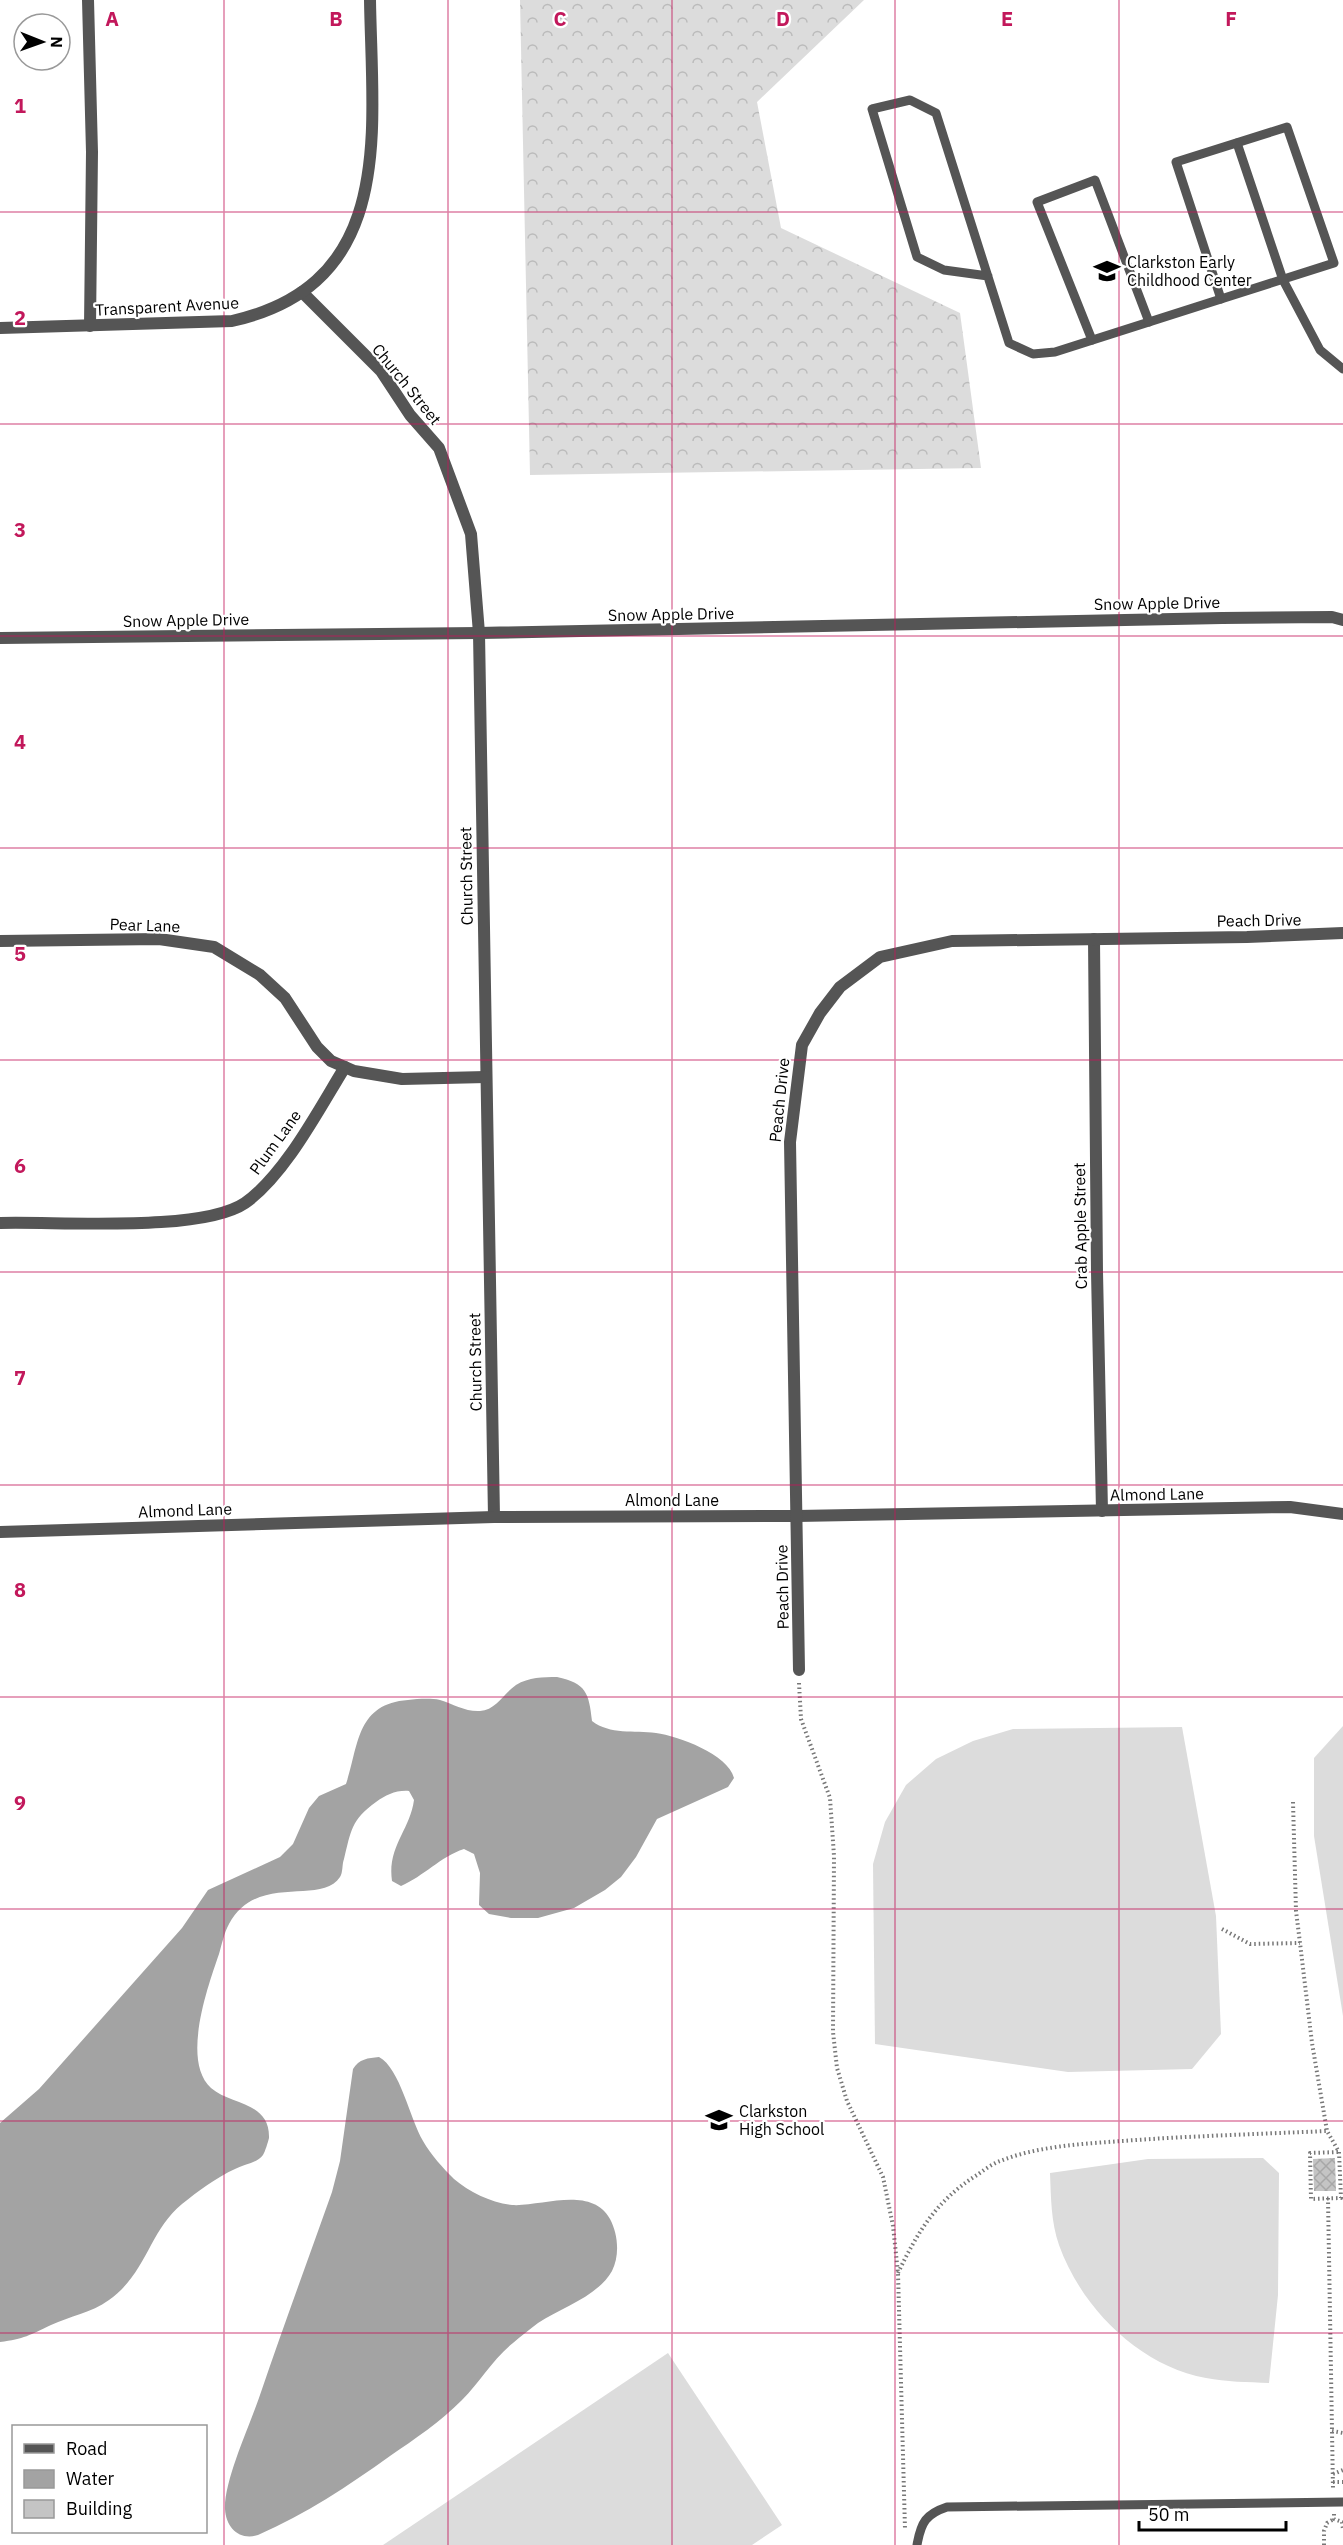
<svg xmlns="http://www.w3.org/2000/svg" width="1343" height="2545" font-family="'IBM Plex Sans',sans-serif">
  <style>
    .grass { fill: #dcdcdc }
    .forest { fill: url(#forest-crowns) }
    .water { fill: #a3a3a3 }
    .building { fill: url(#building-cross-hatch) }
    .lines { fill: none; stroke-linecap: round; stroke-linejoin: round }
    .path { stroke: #777; stroke-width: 4; stroke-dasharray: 1.5 3; stroke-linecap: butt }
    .lane { stroke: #555; stroke-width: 9 }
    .street { stroke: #555; stroke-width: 12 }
    .grid { fill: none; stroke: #c2185b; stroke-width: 1.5; stroke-opacity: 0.55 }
    .labels { text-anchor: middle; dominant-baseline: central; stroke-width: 4.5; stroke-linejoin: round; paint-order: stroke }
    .poi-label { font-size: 16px; fill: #000; stroke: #fff; text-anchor: start }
    .street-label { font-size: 16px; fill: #000; stroke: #fff }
    .grid-label { font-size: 20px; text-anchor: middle; font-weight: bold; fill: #c2185b; stroke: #fff; stroke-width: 4.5; stroke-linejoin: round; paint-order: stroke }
  </style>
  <defs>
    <pattern id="forest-crowns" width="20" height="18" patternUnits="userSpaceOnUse" patternTransform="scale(1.5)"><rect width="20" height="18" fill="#dcdcdc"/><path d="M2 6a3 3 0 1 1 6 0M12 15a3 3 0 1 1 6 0" fill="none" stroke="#bbb"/></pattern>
    <pattern id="building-cross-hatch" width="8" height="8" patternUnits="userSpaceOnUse" patternTransform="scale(1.5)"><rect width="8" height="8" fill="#c4c4c4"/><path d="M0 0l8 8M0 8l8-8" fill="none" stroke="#a7a7a7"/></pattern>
  </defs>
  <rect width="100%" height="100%" fill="#fff"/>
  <!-- grass -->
  <g class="grass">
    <polygon points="1343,1726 1343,2016 1314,1836 1314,1758"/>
    <polygon points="1182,1727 1216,1916 1221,2034 1192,2069 1068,2072 875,2044 873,1864 885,1822 906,1785 936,1759 973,1741 1013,1729"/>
    <path d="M 1263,2158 L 1279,2173 L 1278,2295 L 1269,2383 C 1248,2382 1226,2382 1206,2378 C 1139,2366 1081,2307 1059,2245 C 1051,2222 1051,2198 1050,2173 L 1148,2159 Z"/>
    <polygon points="668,2353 782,2525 752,2545 383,2545"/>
  </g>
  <!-- forest -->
  <polygon class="forest" points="520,0 864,0 757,102 781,228 960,313 981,468 530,475"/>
  <!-- water -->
  <g class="water">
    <path d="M 557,1677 C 586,1683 589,1693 592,1721 C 610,1735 634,1730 656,1733 C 678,1736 728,1754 734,1778 L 728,1787 L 657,1819 L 636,1857 L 621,1877 L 605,1890 L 574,1908 L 538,1918 L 511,1918 L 489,1914 L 479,1905 L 480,1873 L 474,1854 L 464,1849 C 440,1857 424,1876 401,1886 L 392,1881 C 387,1847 410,1830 414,1800 L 409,1791 C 396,1790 386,1795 376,1802 C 351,1820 351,1831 344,1859 C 342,1864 343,1873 340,1877 C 321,1906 257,1872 229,1924 C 224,1933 222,1944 219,1954 C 208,1986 181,2061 211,2088 C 230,2105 270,2101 269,2138 C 268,2142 265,2152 263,2155 C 256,2164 244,2164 235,2169 C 217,2177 197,2192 182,2204 C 149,2231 147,2273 109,2300 C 91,2313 70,2316 51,2325 C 30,2335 24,2339 0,2342 L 0,2123 L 39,2089 L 182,1928 L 208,1890 L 280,1857 L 293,1844 L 309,1808 L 319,1796 L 346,1784 C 359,1745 356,1704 408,1700 C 418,1699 430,1698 440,1700 C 453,1704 466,1712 480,1711 C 496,1710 504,1693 516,1685 C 529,1677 543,1677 557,1677 Z"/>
    <path d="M 379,2057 C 400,2068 410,2119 423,2141 C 431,2155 443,2168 454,2179 C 469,2192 492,2203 512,2205 C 541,2207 591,2185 610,2219 C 618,2234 620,2255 612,2271 C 597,2297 562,2307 538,2323 C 530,2329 521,2336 513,2343 C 493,2359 480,2382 462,2400 C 440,2422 415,2439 390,2456 C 348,2486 306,2514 258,2535 C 240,2541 226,2528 225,2509 C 224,2480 250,2425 260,2395 C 283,2327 308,2260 332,2192 L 340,2161 L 353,2069 C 359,2059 368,2058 379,2057 Z"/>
  </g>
  <!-- building -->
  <polygon class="building" points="1335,2158 1336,2191 1314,2191 1313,2159"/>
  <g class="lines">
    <!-- path -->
    <g class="path">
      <polyline points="799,1683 801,1719 830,1798 834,1856 833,2032 837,2068 847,2101 883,2177 893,2226 898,2273 905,2529"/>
      <polyline points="1293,1802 1296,1911 1300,1943 1312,2043 1327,2131 1339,2152 1341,2198 1311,2199 1310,2153 1339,2152"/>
      <polyline points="1222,1929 1250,1944 1300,1943"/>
      <polyline points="1328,2198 1333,2489"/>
      <path d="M 898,2273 C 918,2231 937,2200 977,2175 C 984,2170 992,2164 1000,2161 C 1038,2146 1081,2144 1122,2141 C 1190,2136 1259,2134 1327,2131"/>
      <polyline points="1332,2431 1343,2433"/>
      <polyline points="1333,2474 1343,2470"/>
      <polyline points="1333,2482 1343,2482"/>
      <polyline points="1334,2514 1334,2519 1342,2522 1343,2529"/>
      <polyline points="1324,2545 1324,2531 1327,2523 1334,2519"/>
    </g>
    <!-- lane -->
    <g class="lane">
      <polygon points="1287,127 1334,263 1221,299 1176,162"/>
      <polyline points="1237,143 1283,280 1320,350 1343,369"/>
      <polyline points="988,276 944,270 917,257 872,109 910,100 936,113 1009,343 1033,354 1055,352 1221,299"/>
      <polyline points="1092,340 1037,202 1095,180 1149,322"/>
      <path d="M 917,2545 C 921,2522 926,2514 947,2507 L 1343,2502"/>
    </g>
    <!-- street -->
    <g class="street">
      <polyline points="88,0 92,152 90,326"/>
      <polyline points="302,292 381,371 410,415 439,448 471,534 479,633 494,1517"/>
      <path d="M 0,328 L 232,321 C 397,284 372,132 370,0"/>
      <polyline points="0,638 479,633 1222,618 1332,617 1343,620"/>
      <polyline points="1094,939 1097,1272 1102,1511"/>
      <polyline points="0,941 159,939 214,947 260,975 285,998 317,1047 331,1061 354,1071 402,1079 486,1077"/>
      <path d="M 0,1223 C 56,1221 201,1233 245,1203 C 285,1175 319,1109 345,1067"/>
      <polyline points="0,1532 494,1517 797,1516 1290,1507 1343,1514"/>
      <polyline points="799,1670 790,1142 802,1045 820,1013 840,987 880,957 952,941 1247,937 1343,933"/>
    </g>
  </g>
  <!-- grid -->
  <path class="grid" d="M 224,0 L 224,2545M 448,0 L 448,2545M 672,0 L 672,2545M 895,0 L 895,2545M 1119,0 L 1119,2545M 0,212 L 1343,212M 0,424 L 1343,424M 0,636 L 1343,636M 0,848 L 1343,848M 0,1060 L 1343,1060M 0,1272 L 1343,1272M 0,1485 L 1343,1485M 0,1697 L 1343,1697M 0,1909 L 1343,1909M 0,2121 L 1343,2121M 0,2333 L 1343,2333"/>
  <!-- icons -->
  <defs>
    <g id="school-bare" transform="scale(2.07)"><path d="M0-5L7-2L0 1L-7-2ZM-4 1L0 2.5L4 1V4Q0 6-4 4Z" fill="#000" stroke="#fff" stroke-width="2.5" paint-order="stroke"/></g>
  </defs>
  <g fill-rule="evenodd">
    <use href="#school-bare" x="1107" y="271"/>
    <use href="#school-bare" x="719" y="2120"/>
  </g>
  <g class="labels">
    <!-- poi labels -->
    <g class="poi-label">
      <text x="1127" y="262">Clarkston Early<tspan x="1127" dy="18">Childhood Center</tspan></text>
      <text x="739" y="2111">Clarkston<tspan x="739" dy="18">High School</tspan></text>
    </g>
    <!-- street labels -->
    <g class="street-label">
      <text transform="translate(167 306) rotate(-3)">Transparent Avenue</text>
      <text transform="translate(407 384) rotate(51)">Church Street</text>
      <text transform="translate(1157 603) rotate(-1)">Snow Apple Drive</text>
      <text transform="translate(671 614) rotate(-1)">Snow Apple Drive</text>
      <text transform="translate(186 620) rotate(-1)">Snow Apple Drive</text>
      <text transform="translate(466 876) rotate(-91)">Church Street</text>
      <text transform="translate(1259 920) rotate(-1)">Peach Drive</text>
      <text transform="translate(145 925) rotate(2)">Pear Lane</text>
      <text transform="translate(779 1100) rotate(-84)">Peach Drive</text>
      <text transform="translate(275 1142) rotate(-54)">Plum Lane</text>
      <text transform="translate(1080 1226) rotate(-91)">Crab Apple Street</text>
      <text transform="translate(475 1362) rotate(-91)">Church Street</text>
      <text transform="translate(1157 1494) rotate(-1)">Almond Lane</text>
      <text x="672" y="1500">Almond Lane</text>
      <text transform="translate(185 1510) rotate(-2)">Almond Lane</text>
      <text transform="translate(782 1587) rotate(-91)">Peach Drive</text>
    </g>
  </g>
  <g class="grid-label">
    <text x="112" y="26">A</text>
    <text x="336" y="26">B</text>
    <text x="560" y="26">C</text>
    <text x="783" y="26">D</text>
    <text x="1007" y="26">E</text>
    <text x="1231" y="26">F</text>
    <text x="20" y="113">1</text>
    <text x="20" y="325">2</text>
    <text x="20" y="537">3</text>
    <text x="20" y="749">4</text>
    <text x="20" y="961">5</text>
    <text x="20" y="1173">6</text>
    <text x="20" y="1385">7</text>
    <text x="20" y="1597">8</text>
    <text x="20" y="1810">9</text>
  </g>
  <!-- legend -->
  <rect x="12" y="2425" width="195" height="108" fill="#ffffff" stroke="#999999" stroke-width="1.5"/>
  <rect x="24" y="2444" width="30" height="9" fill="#555555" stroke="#999999" stroke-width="1.5"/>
  <text x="66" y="2455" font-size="18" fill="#000000">Road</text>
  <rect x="24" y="2470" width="30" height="18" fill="#a3a3a3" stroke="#999999" stroke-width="1.5"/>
  <text x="66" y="2485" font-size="18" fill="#000000">Water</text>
  <rect x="24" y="2500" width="30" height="18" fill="#c4c4c4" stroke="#999999" stroke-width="1.5"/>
  <text x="66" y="2515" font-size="18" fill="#000000">Building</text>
  <!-- north arrow -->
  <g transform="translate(42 42) rotate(91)"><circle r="28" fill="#ffffff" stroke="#999999" stroke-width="1.5"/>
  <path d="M0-4.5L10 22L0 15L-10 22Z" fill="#000000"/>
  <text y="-9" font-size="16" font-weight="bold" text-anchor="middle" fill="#000000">N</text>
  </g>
  <!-- scale -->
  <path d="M1139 2521v9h147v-9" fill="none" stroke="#000000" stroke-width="3"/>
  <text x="1148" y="2521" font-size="18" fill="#000000" stroke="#ffffff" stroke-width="4.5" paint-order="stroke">50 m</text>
</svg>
